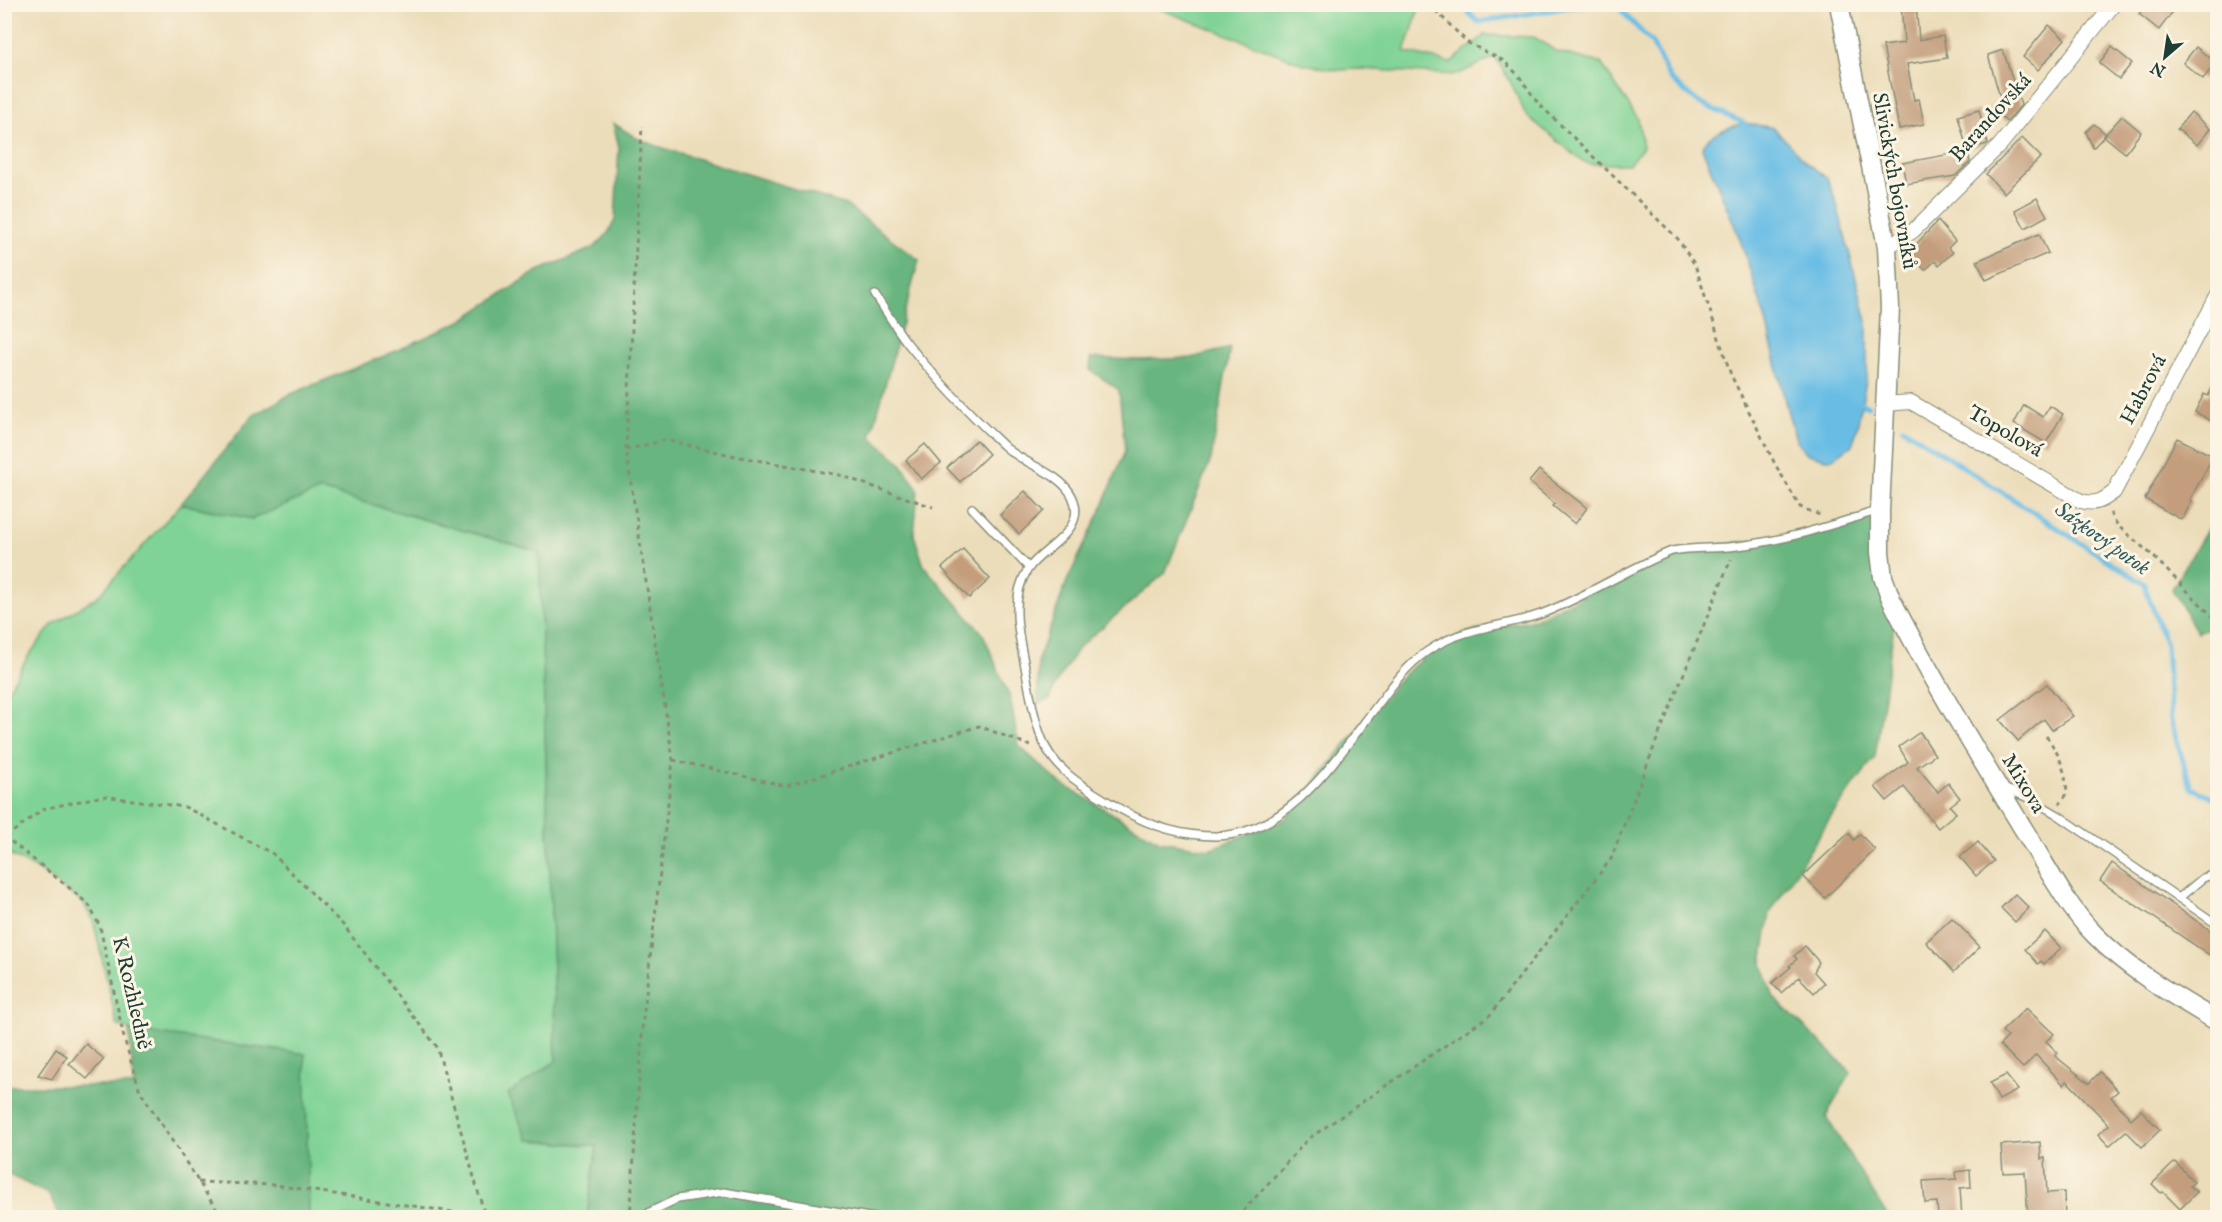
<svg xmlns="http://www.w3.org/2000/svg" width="2222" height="1222" font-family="'IM FELL English',serif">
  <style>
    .green { fill: #80d396; stroke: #508865; stroke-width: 1.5 }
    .forest { fill: #68b57f; stroke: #44795a; stroke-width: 1.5 }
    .water { fill: #69bde5; stroke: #447d8c; stroke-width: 1.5 }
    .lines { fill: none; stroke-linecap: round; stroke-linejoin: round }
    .stream { stroke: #69bde5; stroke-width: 5 }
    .building { fill: #c39d7b }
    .service-casing { stroke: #868d77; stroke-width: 10 }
    .minor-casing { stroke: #868d77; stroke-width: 16 }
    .tertiary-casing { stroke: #868d77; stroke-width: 21 }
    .path { stroke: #868d77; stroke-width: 3; stroke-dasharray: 4.5 4.5; stroke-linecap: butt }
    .service { stroke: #fff; stroke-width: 7 }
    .minor { stroke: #fff; stroke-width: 14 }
    .tertiary { stroke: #fff; stroke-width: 18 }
    .labels { text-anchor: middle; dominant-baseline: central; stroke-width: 6; stroke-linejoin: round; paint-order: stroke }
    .street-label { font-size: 21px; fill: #1f3d34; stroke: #fcf5e5 }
    .water-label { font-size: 22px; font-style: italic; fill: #325d60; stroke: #fcf5e5 }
  </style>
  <rect width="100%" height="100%" fill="#fcf5e5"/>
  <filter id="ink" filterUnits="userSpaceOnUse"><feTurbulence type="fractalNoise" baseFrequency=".0167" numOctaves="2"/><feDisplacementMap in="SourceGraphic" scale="12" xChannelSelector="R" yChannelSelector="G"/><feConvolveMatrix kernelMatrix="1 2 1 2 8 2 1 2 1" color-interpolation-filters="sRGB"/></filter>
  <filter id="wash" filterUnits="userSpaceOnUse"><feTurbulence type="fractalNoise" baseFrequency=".008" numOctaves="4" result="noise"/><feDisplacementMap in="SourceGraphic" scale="24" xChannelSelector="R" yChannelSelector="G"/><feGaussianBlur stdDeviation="1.35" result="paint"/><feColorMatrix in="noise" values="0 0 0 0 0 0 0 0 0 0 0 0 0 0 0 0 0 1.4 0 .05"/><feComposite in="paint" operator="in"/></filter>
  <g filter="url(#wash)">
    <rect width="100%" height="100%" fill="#ecddba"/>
    <!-- green -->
    <g class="green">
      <polygon points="1149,5 1420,5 1405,52 1450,63 1485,35 1534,37 1557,52 1601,63 1638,119 1643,147 1629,164 1589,164 1581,160 1526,115 1511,83 1495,57 1456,75 1359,69 1338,70 1304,64"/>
      <polygon points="320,490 539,552 556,1061 528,1140 597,1146 587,1217 309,1217 304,1054 129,1030 117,1025 94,923 84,904 38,870 5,852 4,697 29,655 52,625 98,596 181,504 252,519"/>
    </g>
    <!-- forest -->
    <g class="forest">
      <polygon points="613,123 636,138 657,146 846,205 919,260 871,437 900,462 918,489 914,535 924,566 983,634 1010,698 1019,746 1060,783 1159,841 1210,849 1284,820 1401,677 1431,651 1465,633 1535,619 1675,551 1823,532 1876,518 1879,581 1894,626 1875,757 1834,812 1770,913 1762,964 1774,998 1851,1072 1826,1117 1888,1217 587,1217 597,1146 528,1140 508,1094 556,1061 539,552 321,490 252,519 181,504 252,416 291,394 389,354 461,321 536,272 593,248 601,241 608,233 615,220 619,147"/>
      <polygon points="1230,348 1211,459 1165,573 1078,648 1055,685 1050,700 1038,704 1038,660 1067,581 1102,508 1125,451 1119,390 1090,370 1091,358 1139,360 1191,358"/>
      <polygon points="2217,513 2217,624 2197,632 2172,589"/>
      <polygon points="129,1030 305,1054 309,1217 61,1217 48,1194 5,1173 5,1081 8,1086 134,1086"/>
    </g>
    <!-- water -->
    <path class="water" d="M 1744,123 L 1774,128 L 1807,163 L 1827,178 L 1836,201 L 1867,321 L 1867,375 L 1856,433 L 1852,445 L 1834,458 L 1827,459 L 1808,454 L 1797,442 L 1788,413 L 1765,317 L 1740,239 L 1702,148 C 1708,133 1730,127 1744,123 Z"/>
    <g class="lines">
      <!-- stream -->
      <g class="stream">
        <polyline points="1460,4 1478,22 1590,4"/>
        <polyline points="1615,4 1652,43 1670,79 1699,103 1744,123 1748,128"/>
        <polyline points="1858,401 1868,406"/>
        <polyline points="1903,428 2144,584 2166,645 2171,721 2191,788 2218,799"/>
      </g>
    </g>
    <g id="blocks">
      <!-- building -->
      <g class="building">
        <polygon points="1901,4 1916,4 1919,40 1943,36 1947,58 1907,64 1914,100 1919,99 1924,124 1899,129 1883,46 1904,43"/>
        <polygon points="2147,4 2167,4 2174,10 2159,30 2139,14"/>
        <polygon points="2049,25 2065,39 2038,70 2023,57"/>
        <polygon points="2112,47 2132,63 2119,79 2099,63"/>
        <polygon points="2196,47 2216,63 2203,79 2183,63"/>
        <polygon points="2003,50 2021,105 2007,122 1990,107 2002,104 1988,55"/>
        <polygon points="1979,110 1988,144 1967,149 1958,116"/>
        <polygon points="2191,112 2210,129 2197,145 2177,129"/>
        <polygon points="2122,116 2141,132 2125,153 2104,136"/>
        <polygon points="2094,124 2106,134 2093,148 2086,132"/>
        <polygon points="2022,138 2041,157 2004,193 1986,174"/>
        <polygon points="1967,151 1970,162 1955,176 1906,184 1902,163"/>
        <polygon points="2037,198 2047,216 2025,228 2015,210"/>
        <polygon points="1938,221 1955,241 1948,248 1953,252 1939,265 1935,261 1925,270 1908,253"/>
        <polygon points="2039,234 2048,253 1986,280 1977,261"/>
        <polygon points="2217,378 2217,424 2195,412 2204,394 2208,396"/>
        <polygon points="2024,405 2043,417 2050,406 2063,414 2046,443 2014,424"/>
        <polygon points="2177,438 2213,456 2190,500 2192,501 2182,520 2145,499"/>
        <polygon points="976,440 989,454 960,482 947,468"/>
        <polygon points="925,444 941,463 921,479 906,460"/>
        <polygon points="1539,470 1587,508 1575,524 1553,506 1555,504 1529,482"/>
        <polygon points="1025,491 1044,511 1019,534 1000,515"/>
        <polygon points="963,549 990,579 969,598 942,568"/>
        <polygon points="2047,684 2073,716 2052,730 2044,719 2018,741 2000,720"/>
        <polygon points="1920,732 1935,755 1917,767 1938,792 1948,783 1960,798 1950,806 1956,813 1938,828 1904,787 1887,801 1875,787 1908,762 1899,747"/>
        <polygon points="1849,833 1854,840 1860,834 1875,850 1825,898 1803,876"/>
        <polygon points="1978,842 1994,861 1976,876 1960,857"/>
        <polygon points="2112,863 2217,935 2217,960 2100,881"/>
        <polygon points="2015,894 2029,908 2015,922 2001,908"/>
        <polygon points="1952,918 1980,947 1954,972 1926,942"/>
        <polygon points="2045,931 2061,948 2044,964 2041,961 2038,964 2025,949"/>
        <polygon points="1805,946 1819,962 1814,972 1824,983 1814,993 1799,977 1781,993 1772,983 1791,967 1789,966 1797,959 1794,956"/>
        <polygon points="2026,1008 2054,1034 2046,1041 2058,1053 2055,1056 2089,1083 2100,1072 2118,1091 2111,1097 2131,1119 2141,1110 2160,1130 2142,1147 2126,1131 2109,1146 2098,1134 2109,1125 2067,1081 2064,1085 2036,1055 2023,1068 2000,1045 2008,1037 2002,1031"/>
        <polygon points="86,1044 104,1059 87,1079 69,1064"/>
        <polygon points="56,1049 67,1056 52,1079 38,1075"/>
        <polygon points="2006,1075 2018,1090 1999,1100 1990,1083"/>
        <polygon points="2040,1142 2041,1159 2045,1158 2047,1193 2064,1192 2065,1218 2028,1218 2025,1172 2003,1173 2001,1145"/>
        <polygon points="2175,1162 2194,1182 2190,1186 2197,1192 2180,1209 2163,1192 2161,1193 2152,1184"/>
        <polygon points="1970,1170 1971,1187 1960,1188 1962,1218 1938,1218 1937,1202 1925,1203 1923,1181 1957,1179 1956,1172"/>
      </g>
    </g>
  </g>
  <g filter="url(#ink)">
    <use href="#blocks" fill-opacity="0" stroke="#868d77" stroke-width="1.5"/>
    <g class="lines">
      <!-- service casing -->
      <g class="service-casing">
        <g id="service">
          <path d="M 875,295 C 886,311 896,329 908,344 C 937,380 970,414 1003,445 C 1022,464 1060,472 1072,496 C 1089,531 1043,547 1028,569 C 1008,600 1020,639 1026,672 C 1030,694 1033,715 1041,736 C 1053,773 1092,791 1122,810 C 1152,827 1182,836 1216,836 C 1293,834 1340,752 1383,698 C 1397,679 1413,659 1434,647 C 1468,626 1505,627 1541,614 C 1586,597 1627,569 1672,551 C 1694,547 1715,549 1737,546 C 1785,541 1831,525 1877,511"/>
          <polyline points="972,508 1029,568"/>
          <polyline points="2003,788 2029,798 2058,815 2218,925"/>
          <polyline points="2179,898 2203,878 2218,873"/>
          <polyline points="645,1218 650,1212 677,1199 724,1192 875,1218"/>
        </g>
      </g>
      <!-- minor casing -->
      <g class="minor-casing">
        <g id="minor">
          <polyline points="1887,247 1913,231 2000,145 2114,4"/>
          <path d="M 1885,404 L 1911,402 L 2081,501 C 2096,505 2102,501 2114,492 L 2218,295"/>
        </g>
      </g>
      <!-- tertiary casing -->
      <g class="tertiary-casing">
        <path id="tertiary" d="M 1839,4 L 1887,247 L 1890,308 L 1880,510 L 1880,552 L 1883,577 L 1891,599 C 1930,676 1976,751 2021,825 C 2043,860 2066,906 2095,935 C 2130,971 2175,996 2218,1022"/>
      </g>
      <!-- path -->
      <g class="path">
        <polyline points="1429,4 1468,43 1504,61 1519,76 1538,103 1678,239 1695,265 1731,375 1775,464 1800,507 1822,516"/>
        <polyline points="626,450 665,440 740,457 839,475 933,507"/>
        <polyline points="2110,513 2118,526 2152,555 2218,622"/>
        <path d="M 2046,736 C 2060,754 2066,772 2067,794 L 2060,804"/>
        <polyline points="673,760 786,786 979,726 1033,747"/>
        <polyline points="4,836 72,890 89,905 100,927 124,1038 140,1091 222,1218"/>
        <polyline points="6,837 43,809 103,796 185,807 273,854 343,925 437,1047 485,1216"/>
        <polyline points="198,1182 275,1185 492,1218"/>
        <polyline points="630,1218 643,1019 673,760 626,450 642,126"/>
        <polyline points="1237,1218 1308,1139 1490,1015 1611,859 1659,734 1731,559"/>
      </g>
      <!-- service -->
      <use href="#service" class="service"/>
      <!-- minor -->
      <use href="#minor" class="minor"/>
      <!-- tertiary -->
      <use href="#tertiary" class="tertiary"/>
    </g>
  </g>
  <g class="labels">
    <!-- street labels -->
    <g class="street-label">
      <text transform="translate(1991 118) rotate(-48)">Barandovská</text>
      <text transform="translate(1894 181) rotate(80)">Slivických bojovníků</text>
      <text transform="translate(2144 390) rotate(-62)">Habrová</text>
      <text transform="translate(2005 432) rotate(30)">Topolová</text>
      <text transform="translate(2023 784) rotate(59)">Mixova</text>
      <text transform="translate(131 993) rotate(77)">K Rozhledně</text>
    </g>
    <!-- water labels -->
    <g class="water-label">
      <text transform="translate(2102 539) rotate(35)">Sázkový potok</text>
    </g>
  </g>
  <!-- margin -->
  <rect width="2222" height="1222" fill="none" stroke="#fcf5e5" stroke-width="24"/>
  <!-- north arrow -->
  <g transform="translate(2165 57) rotate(209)" stroke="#fcf5e5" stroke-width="4.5" paint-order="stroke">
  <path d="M0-4.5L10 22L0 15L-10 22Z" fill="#1f3d34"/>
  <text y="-9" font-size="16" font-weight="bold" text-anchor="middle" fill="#1f3d34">N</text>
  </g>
</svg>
